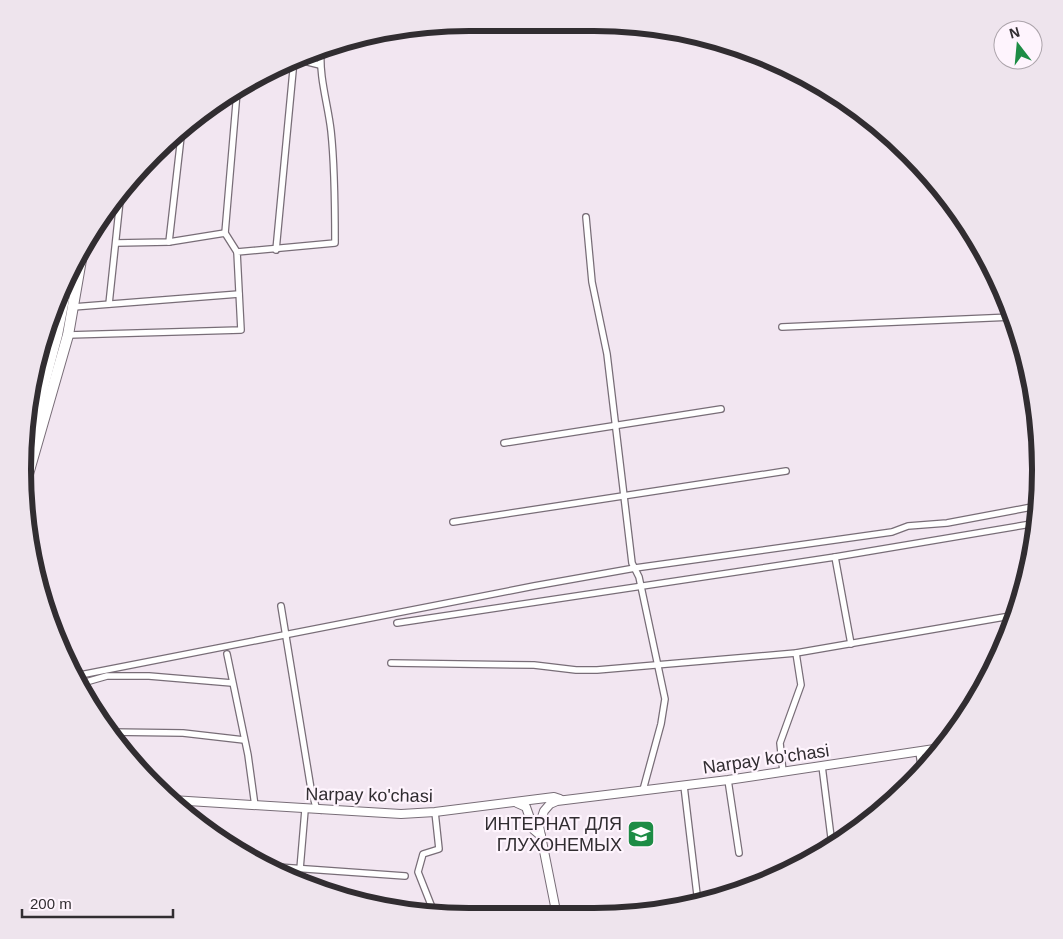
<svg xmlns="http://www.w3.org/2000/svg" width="1063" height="939" font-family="Arial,sans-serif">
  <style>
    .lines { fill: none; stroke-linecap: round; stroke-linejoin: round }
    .street-casing { stroke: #786d77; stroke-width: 8 }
    .secondary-casing { stroke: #786d77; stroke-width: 10 }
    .highway-casing { stroke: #786d77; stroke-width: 12 }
    .street { stroke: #fff; stroke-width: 5.5 }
    .secondary { stroke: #fff; stroke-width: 8 }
    .highway { stroke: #fff; stroke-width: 10 }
    .labels { text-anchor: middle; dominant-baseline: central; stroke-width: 4.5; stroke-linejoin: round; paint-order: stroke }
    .street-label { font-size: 18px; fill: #312d31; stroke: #fef4fd }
    .poi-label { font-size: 18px; fill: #312d31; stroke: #fef4fd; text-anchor: end }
    .rim { fill: none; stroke: #312d31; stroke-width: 6 }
  </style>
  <rect width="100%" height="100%" fill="#f2e6f1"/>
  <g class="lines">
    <!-- street casing -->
    <g class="street-casing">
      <g id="street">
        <polyline points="296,59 320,65"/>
        <polyline points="586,217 592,282 607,354 632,563 639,577 665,699 661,724 643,790"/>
        <polyline points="225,233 237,92"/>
        <polyline points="169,242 182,128"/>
        <polyline points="116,243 169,242 225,233 237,252"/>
        <polyline points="276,250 294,60"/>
        <polyline points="109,304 121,191"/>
        <polyline points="73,307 239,294"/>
        <polyline points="782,327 1012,317"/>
        <path d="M 68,335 L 241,330 L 237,252 L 335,243 C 335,206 335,168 331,131 C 328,104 319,78 321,50"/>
        <polyline points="30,397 49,332"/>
        <polyline points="504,443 721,409"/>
        <polyline points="453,522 786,471"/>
        <polyline points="835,557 851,644"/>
        <polyline points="281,606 311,789 316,807 321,810"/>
        <polyline points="397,623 835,557 1037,523"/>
        <polyline points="227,654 248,755 255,806"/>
        <polyline points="391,663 534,665 576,670 597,670 796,653 1016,615"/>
        <polyline points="75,676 534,586 635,568 892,532 908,526 947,523 1037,506"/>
        <polyline points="79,684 107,676 149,676 232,683"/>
        <polyline points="110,732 183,733 244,740"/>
        <polyline points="919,752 922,772"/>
        <polyline points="822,766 832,845"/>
        <polyline points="783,772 780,743 801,685 796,653"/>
        <polyline points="728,780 739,853"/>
        <polyline points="684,786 698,903"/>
        <polyline points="435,812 439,849 423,854 418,872 435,915"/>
        <polyline points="264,866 405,876"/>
        <polyline points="300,869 305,810"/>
      </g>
    </g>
    <!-- secondary casing -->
    <g class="secondary-casing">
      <g id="secondary">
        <polyline points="172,800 401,814 435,812 554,797 560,799"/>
        <polyline points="517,803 526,807 534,830 541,836"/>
        <polyline points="557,916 539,826 544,811 550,804 557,801 728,780 941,748"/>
      </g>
    </g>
    <!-- highway casing -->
    <g class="highway-casing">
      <g id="highway">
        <polyline points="27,448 57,335 68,278"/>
        <polyline points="24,488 68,335 82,254"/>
      </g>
    </g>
    <!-- street -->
    <use href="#street" class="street"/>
    <!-- secondary -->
    <use href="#secondary" class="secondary"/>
    <!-- highway -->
    <use href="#highway" class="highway"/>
  </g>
  <!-- icons -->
  <defs>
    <g id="school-square" transform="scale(1.4375)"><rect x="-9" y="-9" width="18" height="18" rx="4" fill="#1d8c45" stroke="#fef4fd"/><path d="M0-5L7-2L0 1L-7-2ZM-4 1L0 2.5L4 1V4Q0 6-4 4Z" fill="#fff"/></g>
  </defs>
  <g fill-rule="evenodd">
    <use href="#school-square" x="641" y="834"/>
  </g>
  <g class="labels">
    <!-- street labels -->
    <g class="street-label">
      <text transform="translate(766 759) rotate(-8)">Narpay ko'chasi</text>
      <text transform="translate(369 795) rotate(1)">Narpay ko'chasi</text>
    </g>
    <!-- poi labels -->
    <g class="poi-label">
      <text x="622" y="824">ИНТЕРНАТ ДЛЯ<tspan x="622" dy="21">ГЛУХОНЕМЫХ</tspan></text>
    </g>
  </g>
  <!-- crop -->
  <path d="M0 0H1063V939H0ZM469 31H594A438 438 0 0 1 1032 469V470A438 438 0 0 1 594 908H469A438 438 0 0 1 31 470V469A438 438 0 0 1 469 31Z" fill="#eee4ed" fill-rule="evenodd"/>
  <path class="rim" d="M469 31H594A438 438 0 0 1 1032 469V470A438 438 0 0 1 594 908H469A438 438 0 0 1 31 470V469A438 438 0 0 1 469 31Z"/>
  <!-- north arrow -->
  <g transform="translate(1018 45) rotate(344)"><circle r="24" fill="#fef4fd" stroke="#aca4ab"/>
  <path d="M0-4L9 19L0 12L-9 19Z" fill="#1d8c45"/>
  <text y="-8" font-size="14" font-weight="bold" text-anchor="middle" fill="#312d31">N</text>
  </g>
  <!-- scale -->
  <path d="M22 909v8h151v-8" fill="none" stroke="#312d31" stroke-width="2.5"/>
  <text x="30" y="909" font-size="15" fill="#312d31" stroke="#fef4fd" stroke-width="4" paint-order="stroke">200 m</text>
</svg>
